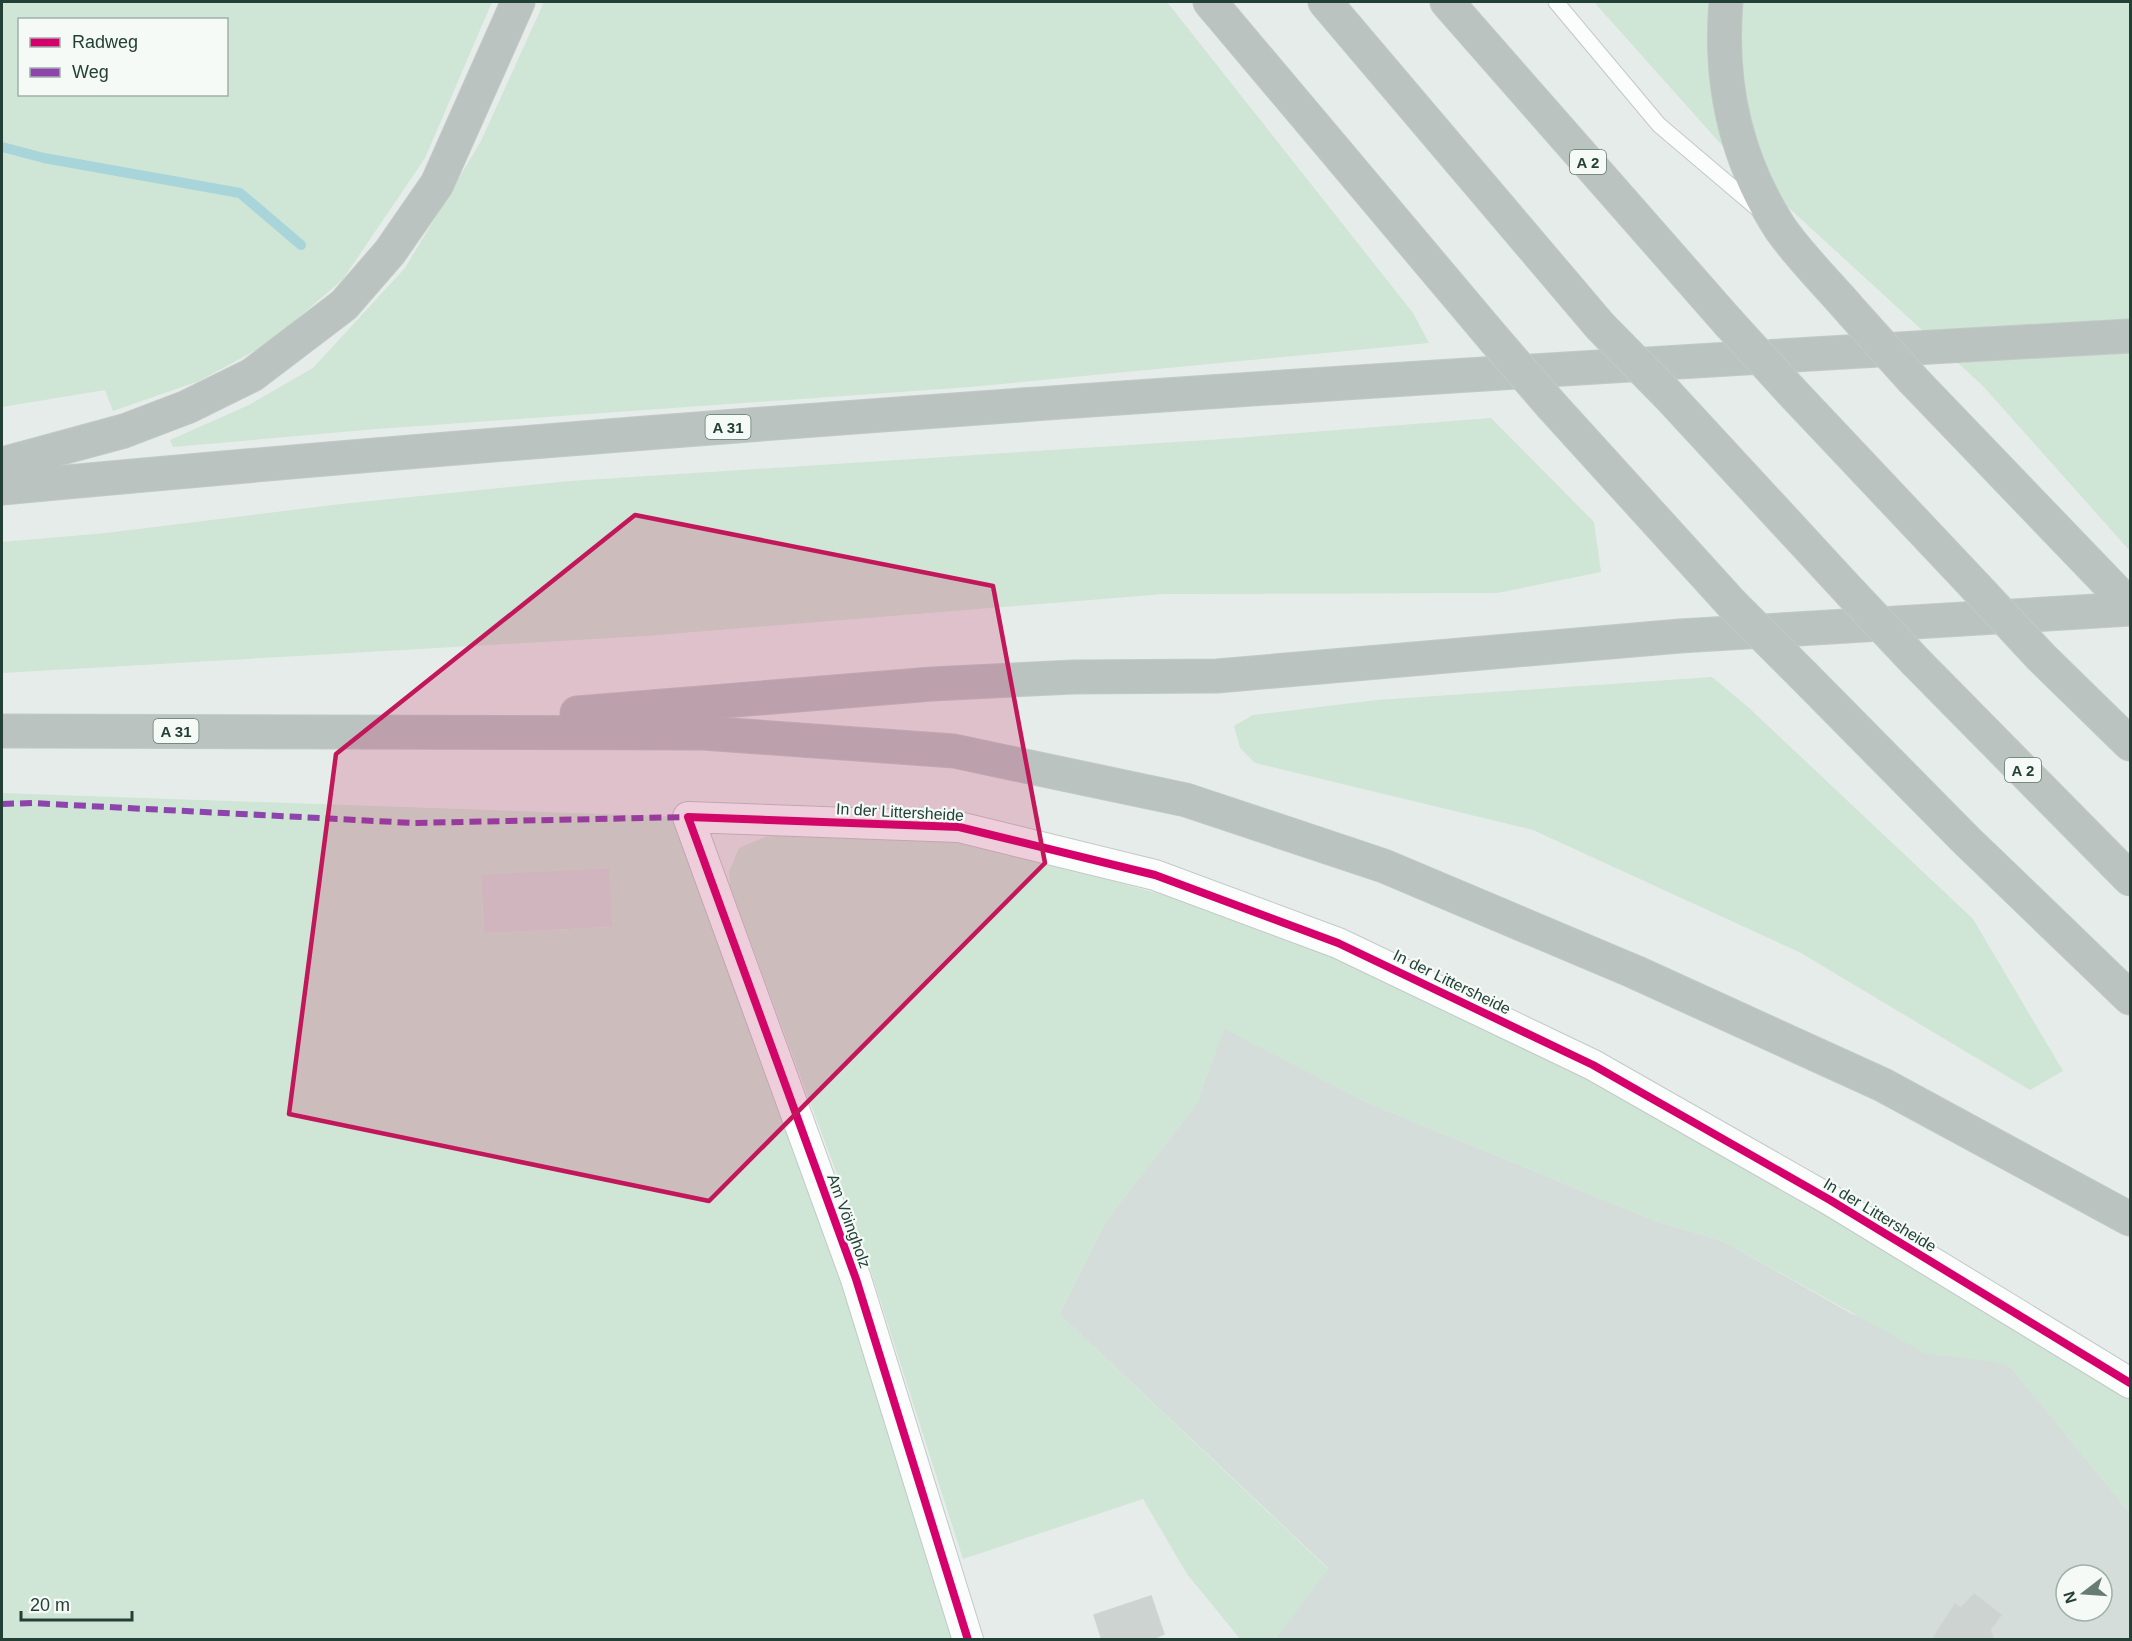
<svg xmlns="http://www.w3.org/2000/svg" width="2132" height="1641" font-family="Helvetica,sans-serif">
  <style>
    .built { fill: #d4ddd9; fill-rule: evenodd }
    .green { fill: #cfe5d5; fill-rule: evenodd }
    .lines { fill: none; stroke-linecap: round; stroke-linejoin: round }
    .stream { stroke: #a7d5da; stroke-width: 10 }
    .building { fill: #cdd3d0; stroke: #cfd4d2; stroke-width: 1.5 }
    .service-casing { stroke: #c3c9c6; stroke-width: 17 }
    .minor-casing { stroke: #c3c9c6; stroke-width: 32 }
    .motorway-casing { stroke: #c2cac7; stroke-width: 35 }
    .service { stroke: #fbfcfc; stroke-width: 15 }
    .minor { stroke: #fbfcfc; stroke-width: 30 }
    .motorway { stroke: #bbc3c1; stroke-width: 33 }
    .motorway-bridge-casing { stroke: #c2cac7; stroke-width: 35; stroke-linecap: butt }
    .motorway-bridge { stroke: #bbc3c1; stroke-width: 33 }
    .quiet { stroke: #8e44ad; stroke-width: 6; stroke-dasharray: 12 6; stroke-linecap: butt }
    .cycleway-casing { stroke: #f5faf7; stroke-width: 11 }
    .cycleway { stroke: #d6006c; stroke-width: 8 }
    .marked { fill: #c2185b; fill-opacity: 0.2; stroke: #c2185b; stroke-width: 4.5; stroke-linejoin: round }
    .labels { text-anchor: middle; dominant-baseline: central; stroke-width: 4.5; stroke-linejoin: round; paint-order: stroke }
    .shield { fill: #f5faf7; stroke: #627871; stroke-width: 1.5 }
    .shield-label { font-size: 15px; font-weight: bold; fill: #234037 }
    .street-label { font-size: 16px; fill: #234037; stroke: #f5faf7 }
  </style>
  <rect width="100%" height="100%" fill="#e6ece9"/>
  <!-- built -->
  <g class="built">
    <polygon points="610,868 613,927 484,933 481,874"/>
    <path d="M 1224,1028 L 1368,1103 L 1653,1220 L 1725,1242 L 1852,1314 L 2010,1366 L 2130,1513 L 2130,1639 L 1275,1639 L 1328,1568 L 1059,1314 L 1104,1224 L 1197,1103 ZM 2066,1575 L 2102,1575 L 2102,1611 L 2066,1611 Z"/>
  </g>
  <!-- green -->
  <g class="green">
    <path d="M 2,2 L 492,2 L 425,158 L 343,279 L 269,343 L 199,381 L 113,411 L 105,390 L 2,407 ZM 20,20 L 226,20 L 226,94 L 20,94 Z"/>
    <polygon points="544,2 1167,2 1413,313 1429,343 970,387 376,429 173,447 170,440 249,405 313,368 405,268 481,141"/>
    <polygon points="1594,2 2130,2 2130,551 1983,386 1728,152"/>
    <polygon points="1491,418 1594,522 1601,572 1497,593 1164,594 645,636 2,673 2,542 106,533 341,504 570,481 1223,439"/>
    <polygon points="1712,677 1748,707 1973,919 2063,1071 2030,1090 1801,953 1533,830 1255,763 1240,748 1234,726 1253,715 1377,700"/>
    <path d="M 2,793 L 688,817 L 968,1639 L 2,1640 ZM 609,868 L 612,927 L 484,933 L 481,875 Z"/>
    <polygon points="803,832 923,838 1006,851 1238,916 1357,965 1612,1090 2130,1391 2130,1513 2010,1366 1990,1361 1926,1354 1725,1242 1653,1220 1368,1103 1224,1029 1197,1103 1104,1224 1059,1314 1328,1569 1275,1639 1241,1640 1187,1574 1143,1499 963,1559 857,1228 730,887 729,872 739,848 765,837"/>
  </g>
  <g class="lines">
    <!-- stream -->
    <polyline class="stream" points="2,147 44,158 240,193 301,245"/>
  </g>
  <!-- building -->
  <g class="building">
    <polygon points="1974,1594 2001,1615 1990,1630 1994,1640 1932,1640 1955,1604 1961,1608"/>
    <polygon points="1151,1596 1164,1634 1150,1640 1102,1640 1094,1615"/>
  </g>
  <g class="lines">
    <!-- service casing -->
    <g class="service-casing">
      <polyline id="service" points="1556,2 1659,125 1758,209"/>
    </g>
    <!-- minor casing -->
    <g class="minor-casing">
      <polyline id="minor" points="968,1640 856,1279 688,817 959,827 1155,875 1338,943 1593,1065 1830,1200 2130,1383"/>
    </g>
    <!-- motorway casing -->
    <g class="motorway-casing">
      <g id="motorway">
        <polyline points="1210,2 1494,339"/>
        <polyline points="1325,2 1600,326"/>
        <polyline points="1447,2 1728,322"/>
        <path d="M 1726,2 C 1719,83 1735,158 1780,228 C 1800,257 1828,284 1851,311"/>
        <polyline points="1913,380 2130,606"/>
        <polyline points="1791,391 1975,586"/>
        <polyline points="1669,396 1850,592"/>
        <polyline points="1552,406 1731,603"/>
        <polyline points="2,464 124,431 187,407 252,375 344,305 390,252 437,184 518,2"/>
        <path d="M 2,488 C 710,422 1420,375 2130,336"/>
        <polyline points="2041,657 2130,744"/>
        <polyline points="1916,662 2130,879"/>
        <polyline points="1804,676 1966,840 2130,998"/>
        <polyline points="577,713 932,684 1073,677 1217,676 1680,636 2130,609"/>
        <polyline points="2,731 703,733 954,751 1186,800 1384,866 1635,972 1883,1085 2130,1219"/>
      </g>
    </g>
    <!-- service -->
    <use href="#service" class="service"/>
    <!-- minor -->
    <use href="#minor" class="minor"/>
    <!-- motorway -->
    <use href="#motorway" class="motorway"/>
    <!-- motorway-bridge casing -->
    <g class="motorway-bridge-casing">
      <g id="motorway-bridge">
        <polyline points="1851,311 1913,380"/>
        <polyline points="1728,322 1791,391"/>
        <polyline points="1600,326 1669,396"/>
        <polyline points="1494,339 1552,406"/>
        <polyline points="1975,586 2041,657"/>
        <polyline points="1850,592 1916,662"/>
        <polyline points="1731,603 1804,676"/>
      </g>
    </g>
    <!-- motorway-bridge -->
    <use href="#motorway-bridge" class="motorway-bridge"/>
    <!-- quiet -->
    <polyline class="quiet" points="2,804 32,803 414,823 688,817"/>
    <!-- cycleway casing -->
    <g class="cycleway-casing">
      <polyline id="cycleway" points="968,1640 856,1279 688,817 959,827 1155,875 1338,943 1593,1065 1830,1200 2130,1383"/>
    </g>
    <!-- cycleway -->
    <use href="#cycleway" class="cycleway"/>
  </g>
  <!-- marked area -->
  <path class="marked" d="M 635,515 L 993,586 L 1045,863 L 709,1201 L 289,1114 L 336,754 Z"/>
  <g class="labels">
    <!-- shield labels -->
    <g class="shield">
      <rect x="1570" y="150" width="36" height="24" rx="4.5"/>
      <rect x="705.5" y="415" width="45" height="24" rx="4.5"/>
      <rect x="153.5" y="719" width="45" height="24" rx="4.5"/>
      <rect x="2005" y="758" width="36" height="24" rx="4.5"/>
    </g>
    <g class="shield-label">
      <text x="1588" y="162">A 2</text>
      <text x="728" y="427">A 31</text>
      <text x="176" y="731">A 31</text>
      <text x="2023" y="770">A 2</text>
    </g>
    <!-- street labels -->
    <g class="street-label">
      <text transform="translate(900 812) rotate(3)">In der Littersheide</text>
      <text transform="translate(1452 982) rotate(26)">In der Littersheide</text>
      <text transform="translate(1880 1215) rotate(31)">In der Littersheide</text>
      <text transform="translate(849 1221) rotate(70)">Am Vöingholz</text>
    </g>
  </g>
  <!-- border -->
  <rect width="2132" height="1641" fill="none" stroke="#234037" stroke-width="6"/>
  <!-- legend -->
  <rect x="18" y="18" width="210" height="78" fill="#f5faf7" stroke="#a1b0aa" stroke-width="1.5"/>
  <rect x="30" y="38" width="30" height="9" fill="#d6006c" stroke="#a1b0aa" stroke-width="1.5"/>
  <text x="72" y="48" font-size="18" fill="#234037">Radweg</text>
  <rect x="30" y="68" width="30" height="9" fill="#8e44ad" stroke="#a1b0aa" stroke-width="1.5"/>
  <text x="72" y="78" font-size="18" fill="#234037">Weg</text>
  <!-- north arrow -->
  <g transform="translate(2084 1593) rotate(253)"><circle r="28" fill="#f5faf7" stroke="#a1b0aa" stroke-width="1.5"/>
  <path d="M0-4.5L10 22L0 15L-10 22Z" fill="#677c75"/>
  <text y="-9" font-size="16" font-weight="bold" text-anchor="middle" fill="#234037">N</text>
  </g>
  <!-- scale -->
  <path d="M21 1611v9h111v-9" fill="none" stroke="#234037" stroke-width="3"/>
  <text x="30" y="1611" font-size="18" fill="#234037" stroke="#f5faf7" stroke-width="4.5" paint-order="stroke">20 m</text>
</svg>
